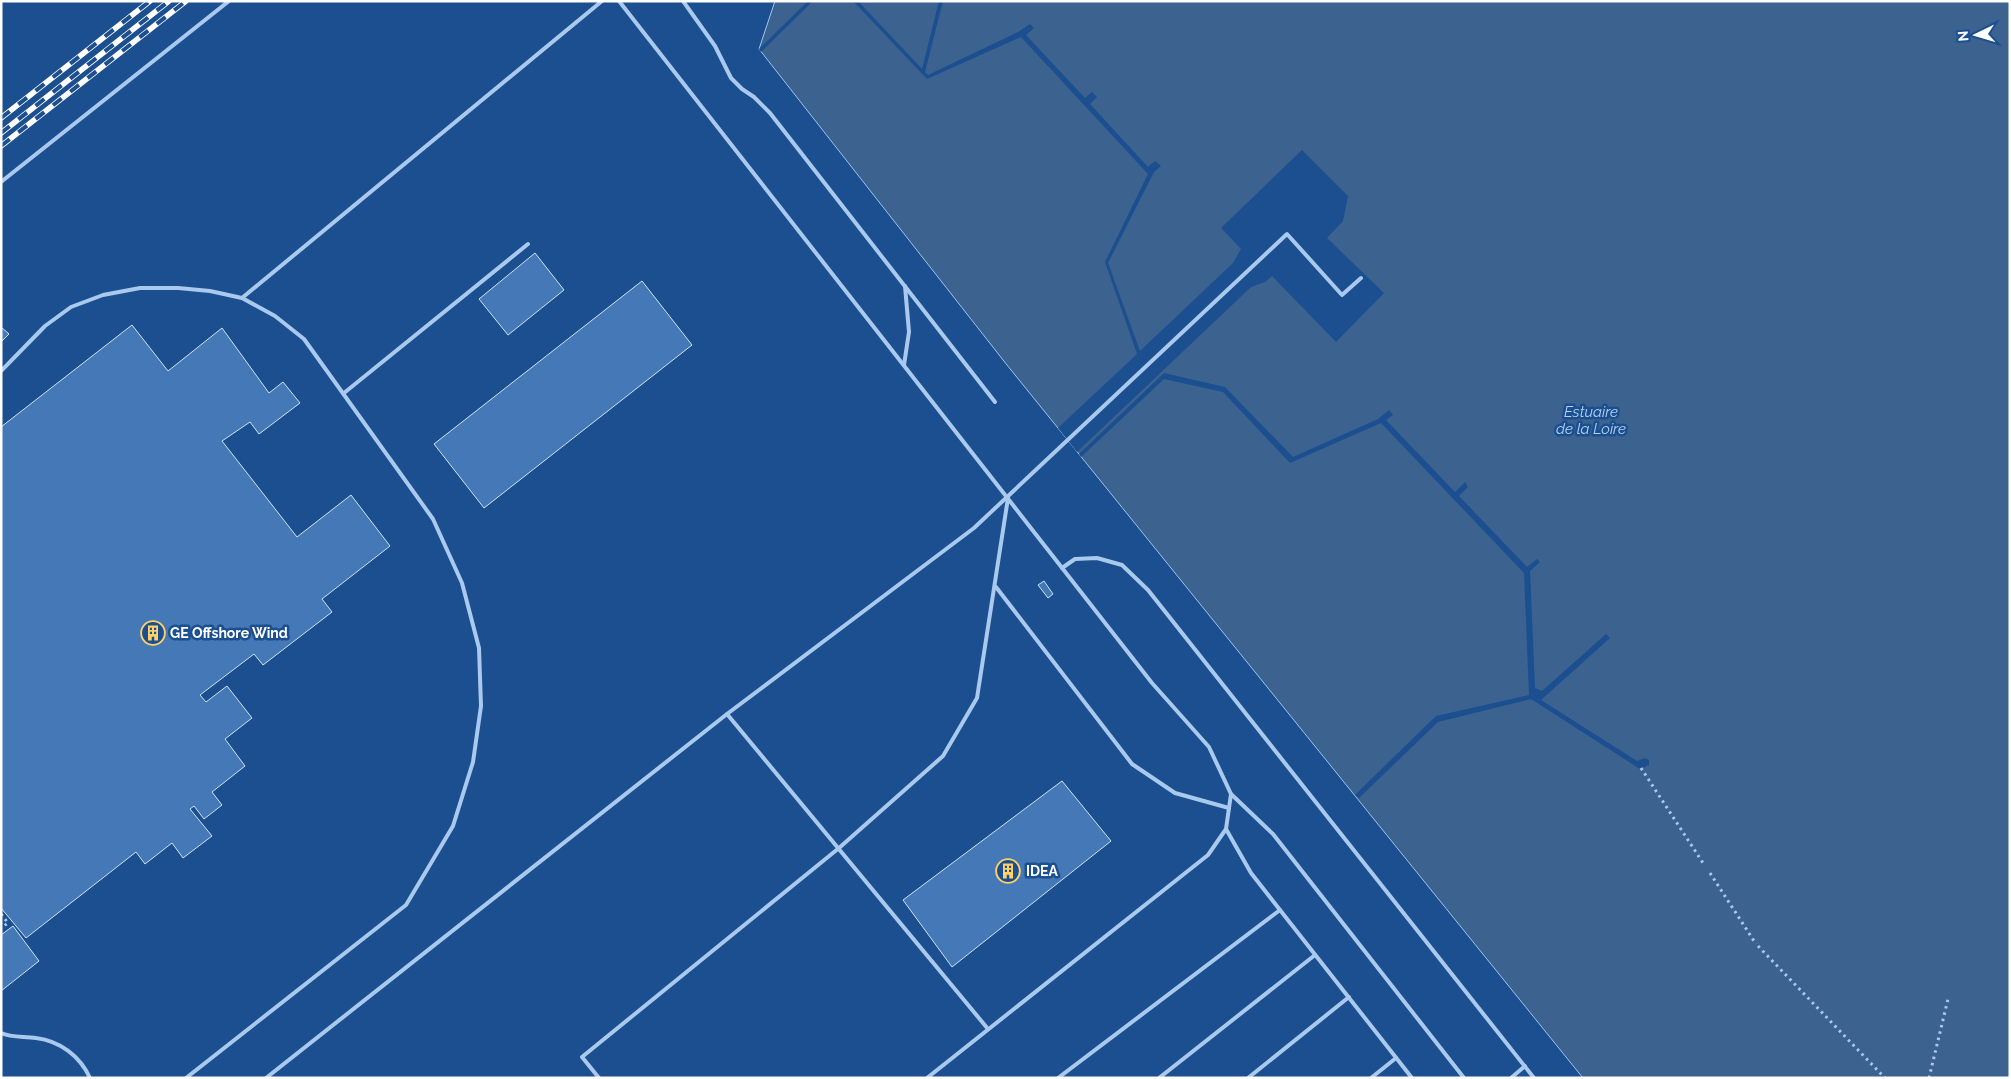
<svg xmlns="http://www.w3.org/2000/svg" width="2011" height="1079" font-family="Raleway,sans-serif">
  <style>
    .water { fill: #3c6290; stroke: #9cc4f0 }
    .pier { fill: #1b4f8f }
    .building { fill: #4478b7; stroke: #cfe3fa }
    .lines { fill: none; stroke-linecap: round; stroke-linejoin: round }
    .path { stroke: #a9c9ee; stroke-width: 3; stroke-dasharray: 2.5 4; stroke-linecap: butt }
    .service { stroke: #a9c9ee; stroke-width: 4 }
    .rail-casing { stroke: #fff; stroke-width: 5.5 }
    .rail { stroke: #1b4f8f; stroke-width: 4; stroke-dasharray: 11; stroke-linecap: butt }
    .labels { text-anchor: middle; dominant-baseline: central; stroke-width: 5; stroke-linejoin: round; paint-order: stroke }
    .poi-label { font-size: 14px; font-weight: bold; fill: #fff; stroke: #1b4f8f; text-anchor: start }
    .water-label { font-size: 15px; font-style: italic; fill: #b5d3f5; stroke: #1b4f8f }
  </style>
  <rect width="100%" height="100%" fill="#1b4f8f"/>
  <!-- water -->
  <polygon class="water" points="775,1 2010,1 2010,1078 1583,1078 1007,365 759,49"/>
  <!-- pier -->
  <g class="pier">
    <polygon points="808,1 813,1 761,52 759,49"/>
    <polygon points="853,1 858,1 922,69 939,1 943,1 925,72 928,75 1018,32 1030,24 1034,28 1026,35 1085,98 1092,92 1097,97 1090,104 1148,167 1155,161 1161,166 1154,172 1108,263 1140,351 1233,263 1241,249 1221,228 1302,150 1348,196 1343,221 1327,238 1384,293 1336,342 1272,276 1265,282 1251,287 1077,452 1058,428 1137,354 1105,262 1148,174 1021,37 927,79"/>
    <polygon points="1164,373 1225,387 1293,457 1378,419 1389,410 1393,415 1386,420 1455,492 1465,482 1468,487 1459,496 1527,567 1537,559 1540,562 1530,571 1535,688 1542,691 1606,634 1610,638 1541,700 1637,761 1645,758 1649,760 1649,765 1640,769 1531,699 1438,722 1359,798 1355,795 1436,716 1529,695 1524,573 1381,423 1290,463 1223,392 1164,379 1081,457 1079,454"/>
  </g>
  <!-- building -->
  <g class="building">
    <polygon points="535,253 564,290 508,335 479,299"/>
    <polygon points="642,281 692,345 484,508 434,444"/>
    <polygon points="132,325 168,371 222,328 269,393 283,382 300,403 259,434 250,422 222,441 297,537 351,495 390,546 322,599 332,612 263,665 254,654 200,695 206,702 227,686 252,718 225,739 245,766 212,792 222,805 204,819 194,806 190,809 212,836 183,858 172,843 145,864 136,852 26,938 1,908 1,427"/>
    <polygon points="1,327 9,334 1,342"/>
    <polygon points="1044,581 1053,594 1048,598 1038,585"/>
    <polygon points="1062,781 1111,841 952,967 903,900"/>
    <polygon points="13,926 39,961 1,991 1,935"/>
  </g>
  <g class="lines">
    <!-- path -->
    <g class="path">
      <polyline points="1641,768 1705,866"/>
      <polyline points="1710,873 1756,944"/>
      <polyline points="1,914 8,923 1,928"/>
      <polyline points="1758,946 1885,1078"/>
      <polyline points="1929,1078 1948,999"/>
    </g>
    <!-- service -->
    <g class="service">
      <polyline points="619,1 1152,683 1209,747 1231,794 1226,829 1208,855 927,1078"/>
      <polyline points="683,1 715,46 731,78 742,89 754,97 770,113 995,402"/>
      <polyline points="1,182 229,1"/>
      <polyline points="242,298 602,1"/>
      <polyline points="904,365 909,332 905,286"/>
      <polyline points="1,371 45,326 71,307 103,295 140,288 178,288 210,291 242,298 275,316 304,339 433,519 462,583 479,648 481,706 473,762 453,826 406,905 186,1078"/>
      <polyline points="344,393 528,244"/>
      <polyline points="1062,568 1075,559 1097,558 1122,565 1148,590 1534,1078"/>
      <polyline points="996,587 1132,764 1175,793 1229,808"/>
      <polyline points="727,714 988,1029"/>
      <polyline points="1231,794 1273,834 1464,1078"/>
      <polyline points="1226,829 1251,873 1412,1078"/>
      <path d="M 1,1033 C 12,1038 24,1036 36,1038 C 60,1041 80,1056 90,1078"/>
      <polyline points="266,1078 727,714 974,528 1287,234 1342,295 1361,278"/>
      <polyline points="599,1078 582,1057 839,848 943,756 977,698 1008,498"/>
      <polyline points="1058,1078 1280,910"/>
      <polyline points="1159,1078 1315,955"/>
      <polyline points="1248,1078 1349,997"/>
      <polyline points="1371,1078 1396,1058"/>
      <polyline points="1511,1078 1525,1066"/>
    </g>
    <!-- rail casing -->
    <g class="rail-casing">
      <g id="rail">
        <polyline points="1,118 150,1"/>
        <polyline points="1,133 169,1"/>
        <polyline points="1,146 186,1"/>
      </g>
    </g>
    <!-- rail -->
    <use href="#rail" class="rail"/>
  </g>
  <!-- icons -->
  <defs>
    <g id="building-ring" transform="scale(1.25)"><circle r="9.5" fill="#1b4f8f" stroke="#ffd166" stroke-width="1.5"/><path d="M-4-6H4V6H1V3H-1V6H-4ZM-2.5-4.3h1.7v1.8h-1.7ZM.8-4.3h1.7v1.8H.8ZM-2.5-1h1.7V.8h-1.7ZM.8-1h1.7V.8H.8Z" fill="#ffd166"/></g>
  </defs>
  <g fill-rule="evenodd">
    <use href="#building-ring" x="153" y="633"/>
    <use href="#building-ring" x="1008" y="871"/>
  </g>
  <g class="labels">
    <!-- poi labels -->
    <g class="poi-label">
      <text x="170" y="633">GE Offshore Wind</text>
      <text x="1026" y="871">IDEA</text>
    </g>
    <!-- water labels -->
    <g class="water-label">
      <text x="1591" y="412">Estuaire<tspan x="1591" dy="17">de la Loire</tspan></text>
    </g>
  </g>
  <!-- border -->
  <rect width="2011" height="1079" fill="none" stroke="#ffffff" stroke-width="5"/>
  <!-- north arrow -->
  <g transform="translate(1976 35) rotate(265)" stroke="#1b4f8f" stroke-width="4" paint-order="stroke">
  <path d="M0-4L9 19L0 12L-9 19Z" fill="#ffffff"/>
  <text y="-8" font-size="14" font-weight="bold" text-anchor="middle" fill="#ffffff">N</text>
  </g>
</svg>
